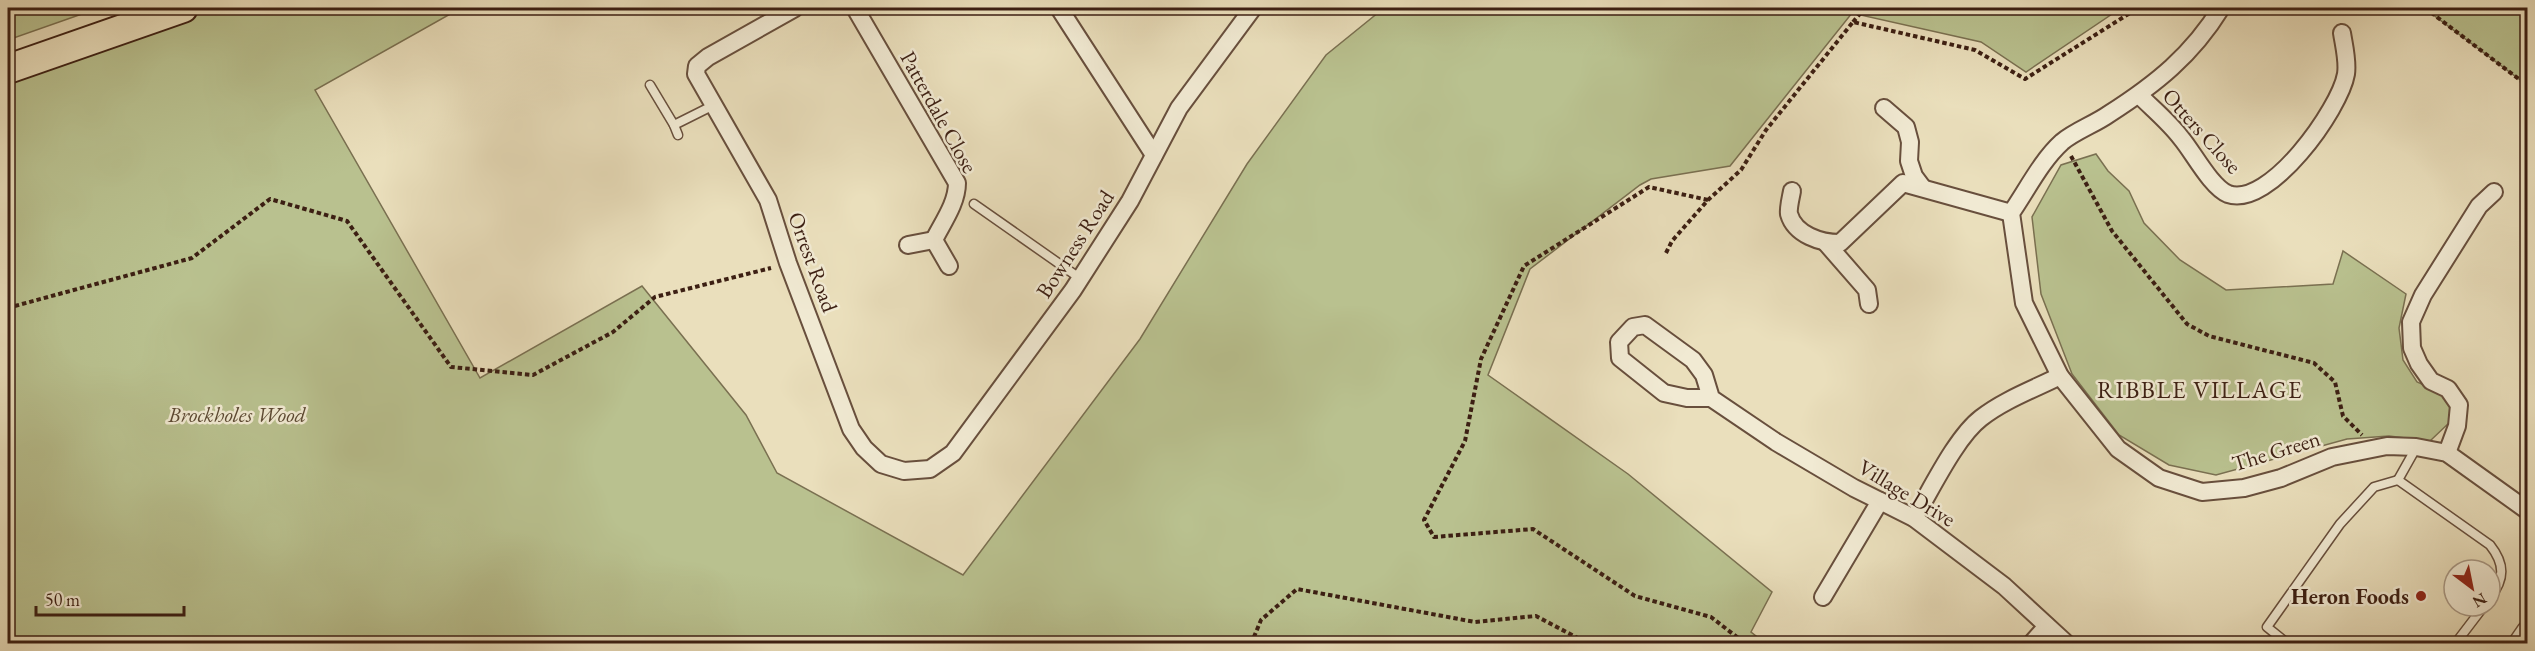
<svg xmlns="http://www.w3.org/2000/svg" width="2535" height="651" font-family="'EB Garamond',serif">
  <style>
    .green { fill: #b9c18f; stroke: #7a7051; stroke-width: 1.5 }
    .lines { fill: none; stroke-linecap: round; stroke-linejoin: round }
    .service-casing { stroke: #684f3d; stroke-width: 11 }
    .minor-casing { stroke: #684f3d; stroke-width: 20 }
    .tertiary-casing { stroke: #684f3d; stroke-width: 24 }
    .trunk-casing { stroke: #3c1f13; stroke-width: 32 }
    .path { stroke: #3c1f13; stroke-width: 4; stroke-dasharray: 4.5 3; stroke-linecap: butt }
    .service { stroke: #f1ead3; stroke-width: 8 }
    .minor { stroke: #f1ead3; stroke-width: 16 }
    .tertiary { stroke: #f1ead3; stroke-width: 21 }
    .trunk { stroke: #eadfbc; stroke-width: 28 }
    .poi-dot { fill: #8f2418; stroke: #f1ead3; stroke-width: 2 }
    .labels { text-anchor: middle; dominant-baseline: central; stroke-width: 5; stroke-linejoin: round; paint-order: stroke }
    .street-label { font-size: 22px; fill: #3c1f13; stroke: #f1ead3 }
    .park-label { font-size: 22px; font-style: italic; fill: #5b4832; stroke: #f1ead3 }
    .poi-label { font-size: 22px; font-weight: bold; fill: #3c1f13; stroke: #f1ead3; text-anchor: end }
    .neighbourhood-label { font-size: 24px; letter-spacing: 1.5px; fill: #3c1f13; stroke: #f1ead3 }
  </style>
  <rect width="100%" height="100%" fill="#eadfbc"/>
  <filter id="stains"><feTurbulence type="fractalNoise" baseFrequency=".00333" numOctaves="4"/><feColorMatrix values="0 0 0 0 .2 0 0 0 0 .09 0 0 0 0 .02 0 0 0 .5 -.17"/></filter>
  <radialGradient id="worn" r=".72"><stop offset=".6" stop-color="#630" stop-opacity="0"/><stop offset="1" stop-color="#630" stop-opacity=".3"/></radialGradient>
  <!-- green -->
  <g class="green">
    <polygon points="8,8 99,8 8,40"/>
    <polygon points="186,8 461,8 315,90 480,378 642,286 746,415 777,473 963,575 1140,339 1247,164 1326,55 1384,8 2121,8 2026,72 1981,42 1852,13 1730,166 1651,179 1640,185 1530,269 1488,375 1628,474 1772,592 1751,632 1765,643 8,644 8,74"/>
    <polygon points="2424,8 2527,8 2527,85"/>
    <polygon points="2096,154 2108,171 2129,191 2144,223 2180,260 2226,290 2333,284 2343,251 2406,294 2399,328 2403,360 2417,382 2438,391 2451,404 2450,422 2430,441 2389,436 2347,439 2216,475 2169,465 2119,435 2072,374 2041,294 2032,217 2061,165"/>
  </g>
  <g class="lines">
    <!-- service casing -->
    <g class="service-casing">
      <g id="service">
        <polyline points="650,85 674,125"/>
        <polyline points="678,135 674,125 714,105"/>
        <polyline points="974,204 1081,279"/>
        <path d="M 2416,448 L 2398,480 L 2490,545 C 2505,564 2505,579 2490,598"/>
        <polyline points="2288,644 2267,627 2340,524 2374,487 2398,480"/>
        <polyline points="2455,644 2484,606"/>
      </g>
    </g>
    <!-- minor casing -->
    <g class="minor-casing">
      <g id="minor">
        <polyline points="795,8 708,57 697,66 696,74 768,200 788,263 851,429 864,448 881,464 904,471 930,469 953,453 1073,290 1130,201 1179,108 1253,8"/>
        <path d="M 855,8 L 957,183 C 957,203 943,222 934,240 L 949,266"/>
        <polyline points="1059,8 1154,155"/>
        <path d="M 2221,8 C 2192,55 2156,84 2109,114 C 2095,124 2075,131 2062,142 C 2041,161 2027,190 2011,213 L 2024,303 L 2060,376 L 2118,449 L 2159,478 L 2202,492 L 2244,488 L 2281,478 L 2332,457 L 2387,446 L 2416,447 L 2447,453 L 2528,511"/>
        <path d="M 2139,95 C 2153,109 2169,122 2181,138 C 2193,152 2211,187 2228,194 C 2269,209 2340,109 2346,74 C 2348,61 2344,46 2342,33"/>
        <polyline points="1884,108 1906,127 1910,142 1909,161 1914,176 1923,188"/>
        <path d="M 1792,191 C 1791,197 1788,208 1789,214 C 1795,235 1821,243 1840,243 L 1903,183 L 2011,213"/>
        <polyline points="1826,243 1867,290 1869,304"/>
        <polyline points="908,245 934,240"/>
        <polyline points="1711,398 1704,375 1693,360 1645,325 1633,327 1619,342 1620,358 1664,393 1687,398 1711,398 1776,442 1854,488 1914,518 2004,586 2067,644"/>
        <polyline points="2447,453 2457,426 2459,405 2448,389 2431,381 2419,364 2412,348 2411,322 2423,295 2479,206 2494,192"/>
        <path d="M 1914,518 C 1931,490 1956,437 1981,418 C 2004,400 2034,389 2060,376"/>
        <polyline points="1823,597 1880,501"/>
        <polyline points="2031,644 2047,626"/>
      </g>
    </g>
    <!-- tertiary casing -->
    <g class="tertiary-casing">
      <polyline id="tertiary" points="2519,644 2528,631"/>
    </g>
    <!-- trunk casing -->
    <g class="trunk-casing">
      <polyline id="trunk" points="8,69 183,8"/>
    </g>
    <!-- path -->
    <g class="path">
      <polyline points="2425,8 2528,86"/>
      <polyline points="1853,22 1865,8"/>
      <polyline points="2071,156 2112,231 2187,324 2209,336 2314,363 2335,382 2343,416 2362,435"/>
      <polyline points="1708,200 1649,187 1524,266 1481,359 1465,441 1424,520 1434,537 1533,529 1635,596 1711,617 1746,644"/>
      <polyline points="1666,253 1672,241 1708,200 1741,170 1766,130 1853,22 1975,50 2025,79 2138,8"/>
      <polyline points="8,305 11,307 192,258 270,199 347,221 451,367 533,375 613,332 655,297 771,268"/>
      <polyline points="1251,644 1261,620 1297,589 1475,622 1536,616 1589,644"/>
    </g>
    <!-- service -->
    <use href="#service" class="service"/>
    <!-- minor -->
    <use href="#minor" class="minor"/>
    <!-- tertiary -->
    <use href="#tertiary" class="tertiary"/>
    <!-- trunk -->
    <use href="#trunk" class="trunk"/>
  </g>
  <!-- markers -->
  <circle class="poi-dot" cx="2421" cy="596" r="6"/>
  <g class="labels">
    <!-- street labels -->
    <g class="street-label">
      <text transform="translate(939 112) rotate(61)">Patterdale Close</text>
      <text transform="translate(2202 131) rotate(48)">Otters Close</text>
      <text transform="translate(1075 244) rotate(-57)">Bowness Road</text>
      <text transform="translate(813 262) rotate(70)">Orrest Road</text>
      <text transform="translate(2276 451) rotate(-17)">The Green</text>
      <text transform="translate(1907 493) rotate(31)">Village Drive</text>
    </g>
    <!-- park labels -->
    <g class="park-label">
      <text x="237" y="414">Brockholes Wood</text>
    </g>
    <!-- poi labels -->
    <g class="poi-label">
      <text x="2409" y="596">Heron Foods</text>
    </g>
    <!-- neighbourhood labels -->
    <g class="neighbourhood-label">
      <text x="2200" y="389">RIBBLE VILLAGE</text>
    </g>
  </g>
  <!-- margin -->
  <rect width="2535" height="651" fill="none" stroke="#eadfbc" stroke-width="30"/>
  <rect x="9" y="9" width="2517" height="633" fill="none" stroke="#3c1f13" stroke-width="3"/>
  <rect x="15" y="15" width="2505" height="621" fill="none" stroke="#3c1f13" stroke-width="1.5"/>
  <!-- north arrow -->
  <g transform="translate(2472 588) rotate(148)"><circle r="28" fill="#f1ead3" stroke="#a99986" stroke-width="1.5"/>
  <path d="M0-4.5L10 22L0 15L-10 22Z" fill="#8f2418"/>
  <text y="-9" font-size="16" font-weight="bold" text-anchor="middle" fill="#3c1f13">N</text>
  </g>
  <!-- scale -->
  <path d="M36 606v9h148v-9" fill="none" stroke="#3c1f13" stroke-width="3"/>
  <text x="45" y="606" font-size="18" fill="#3c1f13" stroke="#f1ead3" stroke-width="4.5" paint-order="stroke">50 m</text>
  <rect width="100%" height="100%" filter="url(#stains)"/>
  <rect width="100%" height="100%" fill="url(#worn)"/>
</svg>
